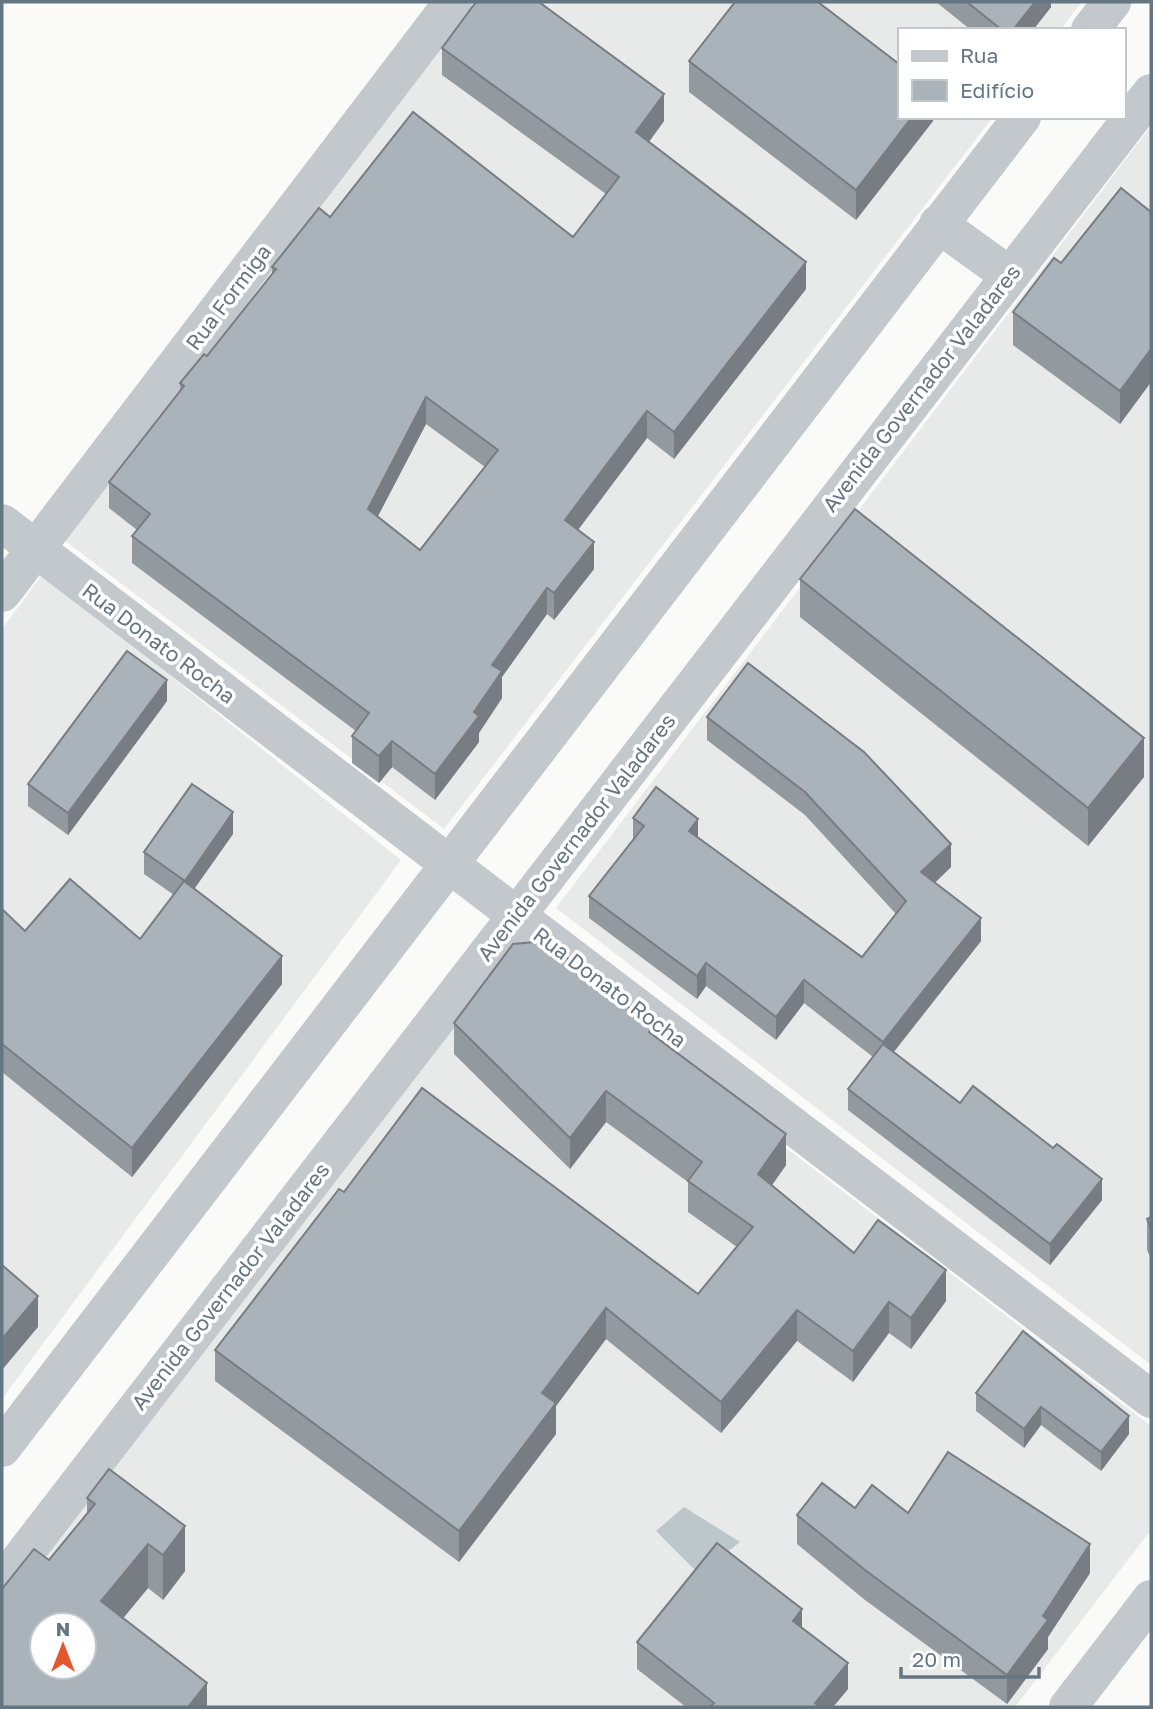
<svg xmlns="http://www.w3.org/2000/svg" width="1153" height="1709" font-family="'Golos Text',sans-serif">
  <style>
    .built { fill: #e8e9e9; fill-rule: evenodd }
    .water { fill: #bbc7cb }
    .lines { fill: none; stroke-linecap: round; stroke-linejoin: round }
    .minor { stroke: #c3c8cc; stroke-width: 38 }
    .wall { fill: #929a9f; fill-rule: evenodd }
    .shaded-wall { fill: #777d82 }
    .building { fill: #aab3b9; stroke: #777d82; stroke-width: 2; fill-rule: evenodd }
    .labels { text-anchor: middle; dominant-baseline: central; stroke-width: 7; stroke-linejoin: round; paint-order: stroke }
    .street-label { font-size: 21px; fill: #657683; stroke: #fff }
  </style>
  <rect width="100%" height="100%" fill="#fafaf8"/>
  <!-- built -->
  <g class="built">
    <polygon points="472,2 1082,2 1060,30 899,30 899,117 993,117 444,829 60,537"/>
    <polygon points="1151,126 1151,1365 556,908"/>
    <polygon points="43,574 401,860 2,1399 2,629"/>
    <path d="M 518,944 L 1151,1426 L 1151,1530 L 1015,1707 L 2,1707 L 2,1610 ZM 42,1625 L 84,1625 L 84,1667 L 42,1667 Z"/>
  </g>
  <!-- water -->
  <polygon class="water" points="684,1507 740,1542 699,1574 656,1531"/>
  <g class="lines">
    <!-- minor -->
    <g class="minor">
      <polyline points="1090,30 1112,2"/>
      <polyline points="938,224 1009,275"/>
      <polyline points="2,523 1151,1399"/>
      <polyline points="2,593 453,2"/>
      <polyline points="2,1448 1022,117"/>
      <polyline points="2,1583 1151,93"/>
      <polyline points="1068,1707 1151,1599"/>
    </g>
  </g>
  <!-- wall -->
  <g class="wall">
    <polygon points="936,2 1051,2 1051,7 1033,30 971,30"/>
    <path d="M 442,48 L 664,121 L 649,142 L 806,289 L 674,459 L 647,438 L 578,530 L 594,569 L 554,620 L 547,614 L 502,677 L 502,698 L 479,733 L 479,742 L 435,800 L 392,767 L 379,783 L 352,763 L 352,736 L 356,731 L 132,563 L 132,536 L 137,530 L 109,508 L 109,482 L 180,390 L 180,383 L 207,356 L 272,274 L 272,267 L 330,217 L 573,237 L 606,194 L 442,75 ZM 426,424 L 485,467 L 420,550 L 378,516 Z"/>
    <polygon points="689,61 933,117 933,121 856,220 689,92"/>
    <polygon points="1151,212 1151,382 1120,424 1013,345 1013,312 1061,263"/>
    <polygon points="800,579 1144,777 1088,846 800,617"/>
    <polygon points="167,701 68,835 28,806 28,784"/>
    <polygon points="707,717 951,867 935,883 981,941 894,1052 960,1103 1102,1200 1050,1265 848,1110 848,1089 873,1057 804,1003 776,1040 706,986 697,999 589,918 589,896 633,839 633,818 862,957 896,914 805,815 707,740"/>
    <polygon points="233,834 194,889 282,984 132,1177 2,1072 2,909 25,931 140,939 174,895 144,874 144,852"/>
    <polygon points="454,1023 653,1035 786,1165 772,1185 854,1253 946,1301 911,1349 889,1333 853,1382 797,1341 721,1433 606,1339 556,1406 556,1434 459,1562 215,1381 215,1350 344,1192 698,1294 737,1247 688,1212 688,1182 606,1122 570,1169 454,1054"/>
    <polygon points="1151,1217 1151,1259 1147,1250 1147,1219"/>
    <polygon points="1023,1331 1129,1434 1101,1471 1041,1425 1024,1448 976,1411 976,1393"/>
    <polygon points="87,1498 185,1571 163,1600 148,1588 123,1618 207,1707 49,1560 87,1514"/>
    <polygon points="855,1508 908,1513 1090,1573 1048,1637 1048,1649 1007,1704 865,1600 797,1544 797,1515"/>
    <polygon points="802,1628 848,1689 833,1707 686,1707 637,1669 637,1642"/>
  </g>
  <!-- shaded-wall -->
  <g class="shaded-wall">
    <polygon points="1035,2 1051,2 1051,7 1033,30 1013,30"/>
    <polygon points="664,94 664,121 636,159 636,132"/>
    <polygon points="912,117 933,117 933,121 856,220 856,190"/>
    <polygon points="806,262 806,289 674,459 674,432"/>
    <polygon points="1151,349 1151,382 1120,424 1120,391"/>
    <polygon points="426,397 426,424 368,535 368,509"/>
    <polygon points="647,411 647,438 565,547 565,520"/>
    <polygon points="594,542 594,569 554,620 554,593"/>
    <polygon points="547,588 547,614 502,677 502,698 479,733 479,742 435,800 435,774 474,712 492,665"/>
    <polygon points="167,680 167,701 68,835 68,813"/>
    <polygon points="1144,738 1144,777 1088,846 1088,808"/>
    <polygon points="392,741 392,767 379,783 379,756"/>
    <polygon points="233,812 233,834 185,902 185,881"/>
    <polygon points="698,819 698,841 689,831"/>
    <polygon points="951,844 951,867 921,895 921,872"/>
    <polygon points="981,918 981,941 883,1065 883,1042"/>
    <polygon points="282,956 282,984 132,1177 132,1148"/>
    <polygon points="706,963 706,986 697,999 697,976"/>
    <polygon points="804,980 804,1003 776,1040 776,1017"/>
    <polygon points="606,1091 606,1122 570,1169 570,1138"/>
    <polygon points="786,1134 786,1165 758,1205 758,1174"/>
    <polygon points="1102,1179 1102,1200 1050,1265 1050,1244"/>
    <polygon points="946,1270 946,1301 911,1349 911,1318"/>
    <polygon points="38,1296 38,1327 2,1370 2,1339"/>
    <polygon points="889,1302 889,1333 853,1382 853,1351"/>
    <polygon points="606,1308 606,1339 556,1406 556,1434 459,1562 459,1531 542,1393"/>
    <polygon points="797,1310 797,1341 721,1433 721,1402"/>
    <polygon points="1041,1407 1041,1425 1024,1448 1024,1429"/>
    <polygon points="1129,1416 1129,1434 1101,1471 1101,1452"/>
    <polygon points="185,1526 185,1571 163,1600 163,1555"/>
    <polygon points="148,1544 148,1588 101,1645 101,1601"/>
    <polygon points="1090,1544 1090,1573 1048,1637 1048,1649 1007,1704 1007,1675 1043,1616"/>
    <polygon points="802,1609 802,1635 793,1621"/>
    <polygon points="848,1663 848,1689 833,1707 815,1707 815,1703"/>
    <polygon points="207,1683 207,1707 188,1707"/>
  </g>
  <!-- building -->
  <g class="building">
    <path d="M 476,2 L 539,2 L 664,94 L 636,132 L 806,262 L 674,432 L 647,411 L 565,520 L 594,542 L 554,593 L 547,588 L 492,665 L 502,671 L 474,712 L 479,716 L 435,774 L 392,741 L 379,756 L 352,736 L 369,713 L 132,536 L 150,514 L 109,482 L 184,386 L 180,383 L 204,354 L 207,356 L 276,269 L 272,267 L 319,208 L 330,217 L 413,112 L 573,237 L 619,177 L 442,48 ZM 426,397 L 498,450 L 420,550 L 368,509 Z"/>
    <polygon points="735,2 818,2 899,64 899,117 912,117 856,190 689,61"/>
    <polygon points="967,2 1035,2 1013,30 1002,30"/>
    <polygon points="1121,188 1151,212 1151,349 1120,391 1013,312 1054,258 1061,263"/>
    <polygon points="855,509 1144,738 1088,808 800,579"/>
    <polygon points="127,651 167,680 68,813 28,784"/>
    <polygon points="748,663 864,752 951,844 921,872 981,918 883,1042 804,980 776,1017 706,963 697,976 589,896 644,826 633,818 656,787 698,819 689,831 862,957 906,901 805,792 707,717"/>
    <polygon points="192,784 233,812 185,881 144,852"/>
    <polygon points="70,879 140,939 184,881 282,956 132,1148 2,1044 2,909 25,931"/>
    <polygon points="546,941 653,1027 649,1032 786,1134 758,1174 854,1253 878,1220 946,1270 911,1318 889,1302 853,1351 797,1310 721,1402 606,1308 542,1393 556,1403 459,1531 215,1350 339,1189 344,1192 422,1088 698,1294 753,1227 688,1181 702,1162 606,1091 570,1138 454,1023 513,944"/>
    <polygon points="883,1044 960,1103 973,1086 1053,1148 1057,1144 1102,1179 1050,1244 848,1089"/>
    <polygon points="1151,1217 1151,1228 1147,1219"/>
    <polygon points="2,1265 38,1296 2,1339"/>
    <polygon points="1023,1331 1129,1416 1101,1452 1041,1407 1024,1429 976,1393"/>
    <polygon points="948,1452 1090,1544 1043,1616 1048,1620 1007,1675 865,1570 797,1515 822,1483 855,1508 872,1485 908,1513"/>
    <path d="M 109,1469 L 185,1526 L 163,1555 L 148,1544 L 101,1601 L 207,1683 L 188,1707 L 2,1707 L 2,1589 L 34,1549 L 49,1560 L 95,1504 L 87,1498 ZM 42,1625 L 84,1625 L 84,1667 L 42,1667 Z"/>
    <polygon points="717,1543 802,1609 793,1621 848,1663 815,1703 820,1707 710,1707 714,1703 637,1642"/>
  </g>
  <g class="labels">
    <!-- street labels -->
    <g class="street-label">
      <text transform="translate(228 297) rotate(-53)">Rua Formiga</text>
      <text transform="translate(921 388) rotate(-52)">Avenida Governador Valadares</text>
      <text transform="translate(159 643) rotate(37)">Rua Donato Rocha</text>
      <text transform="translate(576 837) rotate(-52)">Avenida Governador Valadares</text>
      <text transform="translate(610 987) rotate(37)">Rua Donato Rocha</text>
      <text transform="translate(230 1286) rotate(-52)">Avenida Governador Valadares</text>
    </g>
  </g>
  <!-- border -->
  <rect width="1153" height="1709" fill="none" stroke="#657683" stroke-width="7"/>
  <!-- legend -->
  <rect x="898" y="28" width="228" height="91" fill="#ffffff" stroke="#c1c8cd" stroke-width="2"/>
  <rect x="912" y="51" width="35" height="10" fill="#c3c8cc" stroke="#c1c8cd" stroke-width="2"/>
  <text x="960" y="63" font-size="21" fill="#657683">Rua</text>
  <rect x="912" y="80" width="35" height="21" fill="#aab3b9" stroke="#c1c8cd" stroke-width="2"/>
  <text x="960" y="98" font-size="21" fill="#657683">Edifício</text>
  <!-- north arrow -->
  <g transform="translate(63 1646)"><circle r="33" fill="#ffffff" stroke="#c1c8cd" stroke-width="2"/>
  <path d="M0-5L12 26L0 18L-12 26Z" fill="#e4572e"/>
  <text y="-10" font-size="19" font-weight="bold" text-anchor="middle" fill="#657683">N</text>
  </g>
  <!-- scale -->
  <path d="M901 1667v10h138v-10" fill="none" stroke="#657683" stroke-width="3.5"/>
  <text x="912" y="1667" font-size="21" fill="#657683" stroke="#ffffff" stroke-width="5" paint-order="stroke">20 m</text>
</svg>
